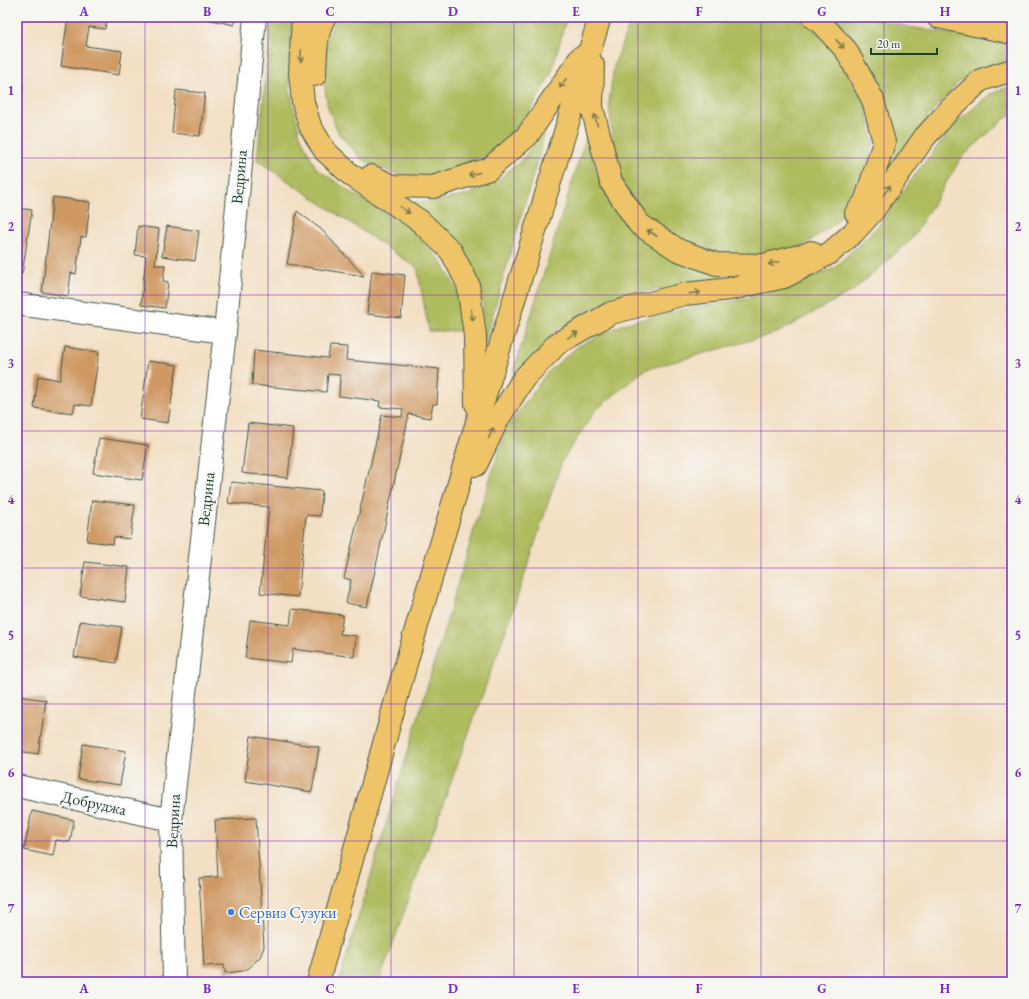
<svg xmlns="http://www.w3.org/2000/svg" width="1029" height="999" font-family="'EB Garamond',serif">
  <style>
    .green { fill: #aebc5e; stroke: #667c49 }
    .building { fill: #cf9964 }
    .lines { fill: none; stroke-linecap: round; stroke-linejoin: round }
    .minor-casing { stroke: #3f5549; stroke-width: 24 }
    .major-casing { stroke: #3f5549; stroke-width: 24 }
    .minor { stroke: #fff; stroke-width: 22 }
    .major { stroke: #efc469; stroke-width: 22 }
    .oneway { stroke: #7d7a4c }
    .grid { fill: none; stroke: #7b2cbf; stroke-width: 1; stroke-opacity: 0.55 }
    .shop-dot { fill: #3f7fe0; stroke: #f6f6f2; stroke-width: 1.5 }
    .labels { text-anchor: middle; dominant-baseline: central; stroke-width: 4; stroke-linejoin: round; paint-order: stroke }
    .street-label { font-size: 16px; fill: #1f3d34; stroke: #f6f6f2 }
    .shop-label { font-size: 16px; fill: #366cbe; stroke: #f6f6f2; text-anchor: start }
    .neatline { fill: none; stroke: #7b2cbf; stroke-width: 1.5 }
    .grid-label { font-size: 13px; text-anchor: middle; font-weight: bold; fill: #7b2cbf }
  </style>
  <rect width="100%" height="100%" fill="#f6f6f2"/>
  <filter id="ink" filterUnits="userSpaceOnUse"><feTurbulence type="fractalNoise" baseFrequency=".025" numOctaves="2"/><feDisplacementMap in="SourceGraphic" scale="8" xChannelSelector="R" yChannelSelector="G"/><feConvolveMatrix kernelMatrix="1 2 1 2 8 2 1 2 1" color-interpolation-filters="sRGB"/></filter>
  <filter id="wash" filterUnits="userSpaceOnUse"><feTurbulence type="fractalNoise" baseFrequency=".012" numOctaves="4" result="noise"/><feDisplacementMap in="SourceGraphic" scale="16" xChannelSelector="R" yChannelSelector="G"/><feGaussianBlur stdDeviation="0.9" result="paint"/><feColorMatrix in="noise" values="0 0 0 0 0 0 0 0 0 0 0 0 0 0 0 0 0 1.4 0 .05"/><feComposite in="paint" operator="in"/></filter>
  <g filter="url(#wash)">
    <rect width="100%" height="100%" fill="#f3dfc3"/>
    <!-- green -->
    <g class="green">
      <polygon points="272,17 292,17 289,86 300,135 316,168 352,193 410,227 441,261 459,293 463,331 429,331 417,268 257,160"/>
      <polygon points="337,17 567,17 551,74 531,110 500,147 461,167 424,176 392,173 361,159 339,134 328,108 322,70 328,36"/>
      <polygon points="632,17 796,17 813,28 838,56 865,104 874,142 857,198 834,224 803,246 763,256 718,255 682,242 645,217 620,178 612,134 609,102 614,65"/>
      <polygon points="831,17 867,17 909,27 1012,44 1012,61 985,68 958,82 928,117 888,176 893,127 880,82 861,48 845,27"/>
      <polygon points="1012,86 1012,114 1003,120 962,157 911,240 854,290 777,333 644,370 596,410 562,461 513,610 379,982 339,982 476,523 506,429 547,373 578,346 626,323 689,308 738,300 789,287 834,268 879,225 920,168 957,122 990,94"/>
      <polygon points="547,126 483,349 483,300 474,271 406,202 435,201 468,195 498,180 523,159"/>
      <polygon points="587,134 596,173 615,209 636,236 665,254 745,275 690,287 635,293 592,308 557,330 510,383"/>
    </g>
    <g id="blocks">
      <!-- building -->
      <g class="building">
        <polygon points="68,17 107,17 105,29 89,27 86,46 122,51 119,75 61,66"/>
        <polygon points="198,17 235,17 234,25"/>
        <polygon points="17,85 23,86 18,117 17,117"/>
        <polygon points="176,90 205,93 200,136 172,133"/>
        <polygon points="53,197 90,202 86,237 81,237 76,274 71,273 68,296 42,292"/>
        <polygon points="17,208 32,210 22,274 17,274"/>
        <polygon points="297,211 322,230 364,276 287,264"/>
        <polygon points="138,226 159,229 155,265 165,265 163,281 168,282 165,308 141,305 146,256 135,255"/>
        <polygon points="167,226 199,231 195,261 162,256"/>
        <polygon points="372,271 405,275 401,318 367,314"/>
        <polygon points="330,346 347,347 346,360 439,369 437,404 433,404 430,418 409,414 367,607 346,603 351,580 344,578 382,415 402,417 403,409 379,407 380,401 339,396 340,375 328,374 326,392 252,385 254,350 328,358"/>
        <polygon points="65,347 99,352 91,406 75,404 73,413 34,408 38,376 60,380"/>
        <polygon points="148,361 177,365 168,423 140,419"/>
        <polygon points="248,423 293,428 288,478 242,473"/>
        <polygon points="99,438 148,445 142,480 93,473"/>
        <polygon points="231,482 322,491 320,516 306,515 298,597 260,593 269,507 228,503"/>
        <polygon points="92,500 135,505 130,539 114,537 113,544 87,541"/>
        <polygon points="85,562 129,567 125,602 80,596"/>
        <polygon points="292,609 343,615 340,634 356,636 354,657 293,649 291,663 245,658 250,620 290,625"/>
        <polygon points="80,621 122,627 116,663 74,657"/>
        <polygon points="17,696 46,700 38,754 17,751"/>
        <polygon points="251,736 319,747 312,792 245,781"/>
        <polygon points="83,744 126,751 120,785 78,779"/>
        <polygon points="32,811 74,820 70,842 56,840 53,856 24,850"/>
        <polygon points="256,818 264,947 260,957 249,968 243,971 225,973 224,965 204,966 199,878 218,877 215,820"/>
      </g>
    </g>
  </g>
  <g filter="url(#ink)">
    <use href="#blocks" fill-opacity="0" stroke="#3f5549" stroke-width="1"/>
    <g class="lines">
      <!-- minor casing -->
      <g class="minor-casing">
        <g id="minor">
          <polyline points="17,304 225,332"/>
          <polyline points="17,786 171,820"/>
          <polyline points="174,982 171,820 225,332 255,17"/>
        </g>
      </g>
      <!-- major casing -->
      <g class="major-casing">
        <g id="major">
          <polyline points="303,17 300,73 303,102 310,126 325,151 351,175 420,221 451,251 468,284 475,336 476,404"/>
          <polyline points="813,17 819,21 846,50 873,100 884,142 865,202 856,213"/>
          <polyline points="938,17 1012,33"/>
          <polyline points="593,65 592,107 611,182 639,224 678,250 716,264 764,265 807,254 811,252"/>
          <path d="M 315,75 C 316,56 315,33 325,17"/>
          <polyline points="371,176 393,186 433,187 489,169 527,136 581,57"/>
          <polyline points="476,465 498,419 524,378 558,343 611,313 685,294 730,289 784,277 830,253 854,232 873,211 924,138 950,109 981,80 1012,70"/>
          <polyline points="318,982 409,653 476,425 600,17"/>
        </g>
      </g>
      <!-- minor -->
      <use href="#minor" class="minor"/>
      <!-- major -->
      <use href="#major" class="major"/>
    </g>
    <!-- one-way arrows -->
    <defs><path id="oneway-shaft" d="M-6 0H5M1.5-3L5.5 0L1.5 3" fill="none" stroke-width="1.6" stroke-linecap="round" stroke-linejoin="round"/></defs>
    <g class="oneway">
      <use href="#oneway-shaft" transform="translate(840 44) rotate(47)"/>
      <use href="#oneway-shaft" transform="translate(301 56) rotate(93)"/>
      <use href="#oneway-shaft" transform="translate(563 83) rotate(125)"/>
      <use href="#oneway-shaft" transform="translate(596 120) rotate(-104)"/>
      <use href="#oneway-shaft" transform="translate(474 174) rotate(163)"/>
      <use href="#oneway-shaft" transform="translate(887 190) rotate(-55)"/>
      <use href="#oneway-shaft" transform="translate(405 210) rotate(35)"/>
      <use href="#oneway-shaft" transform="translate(652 233) rotate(-147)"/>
      <use href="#oneway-shaft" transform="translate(774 263) rotate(166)"/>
      <use href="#oneway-shaft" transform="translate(695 293) rotate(-7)"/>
      <use href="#oneway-shaft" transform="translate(472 315) rotate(82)"/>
      <use href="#oneway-shaft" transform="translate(573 335) rotate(-29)"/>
      <use href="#oneway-shaft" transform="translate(491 433) rotate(-65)"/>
    </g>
  </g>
  <!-- grid -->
  <path class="grid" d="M 145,17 L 145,982M 268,17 L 268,982M 391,17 L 391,982M 514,17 L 514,982M 638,17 L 638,982M 761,17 L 761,982M 884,17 L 884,982M 17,158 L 1012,158M 17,295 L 1012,295M 17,431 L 1012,431M 17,568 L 1012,568M 17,704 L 1012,704M 17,841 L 1012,841"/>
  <!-- markers -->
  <circle class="shop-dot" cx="231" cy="912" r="4"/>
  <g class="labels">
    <!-- street labels -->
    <g class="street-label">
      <text transform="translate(239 177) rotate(-85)">Ведрина</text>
      <text transform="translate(206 499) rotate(-84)">Ведрина</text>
      <text transform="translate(94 803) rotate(12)">Добруджа</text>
      <text transform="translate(173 821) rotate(-87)">Ведрина</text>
    </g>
    <!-- shop labels -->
    <g class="shop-label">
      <text x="239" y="912">Сервиз Сузуки</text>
    </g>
  </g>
  <!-- margin -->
  <rect width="1029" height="999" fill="none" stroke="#f6f6f2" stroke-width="44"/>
  <!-- scale -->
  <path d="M871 48v6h66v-6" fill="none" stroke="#1f3d34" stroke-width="2"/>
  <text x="877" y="48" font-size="12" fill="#1f3d34" stroke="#f6f6f2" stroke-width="3" paint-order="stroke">20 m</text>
  <rect x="22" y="22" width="985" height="955" class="neatline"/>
  <g class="grid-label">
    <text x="84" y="16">A</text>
    <text x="207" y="16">B</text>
    <text x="330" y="16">C</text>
    <text x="453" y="16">D</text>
    <text x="576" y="16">E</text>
    <text x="699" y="16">F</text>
    <text x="822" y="16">G</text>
    <text x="945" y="16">H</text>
    <text x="11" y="95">1</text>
    <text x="1018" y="95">1</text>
    <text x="11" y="231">2</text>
    <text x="1018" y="231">2</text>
    <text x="11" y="368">3</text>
    <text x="1018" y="368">3</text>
    <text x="11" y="504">4</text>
    <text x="1018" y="504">4</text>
    <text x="11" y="640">5</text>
    <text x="1018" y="640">5</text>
    <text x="11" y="777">6</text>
    <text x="1018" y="777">6</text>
    <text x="11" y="913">7</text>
    <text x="1018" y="913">7</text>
    <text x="84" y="993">A</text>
    <text x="207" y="993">B</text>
    <text x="330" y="993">C</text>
    <text x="453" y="993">D</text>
    <text x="576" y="993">E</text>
    <text x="699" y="993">F</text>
    <text x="822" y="993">G</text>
    <text x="945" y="993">H</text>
  </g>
</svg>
